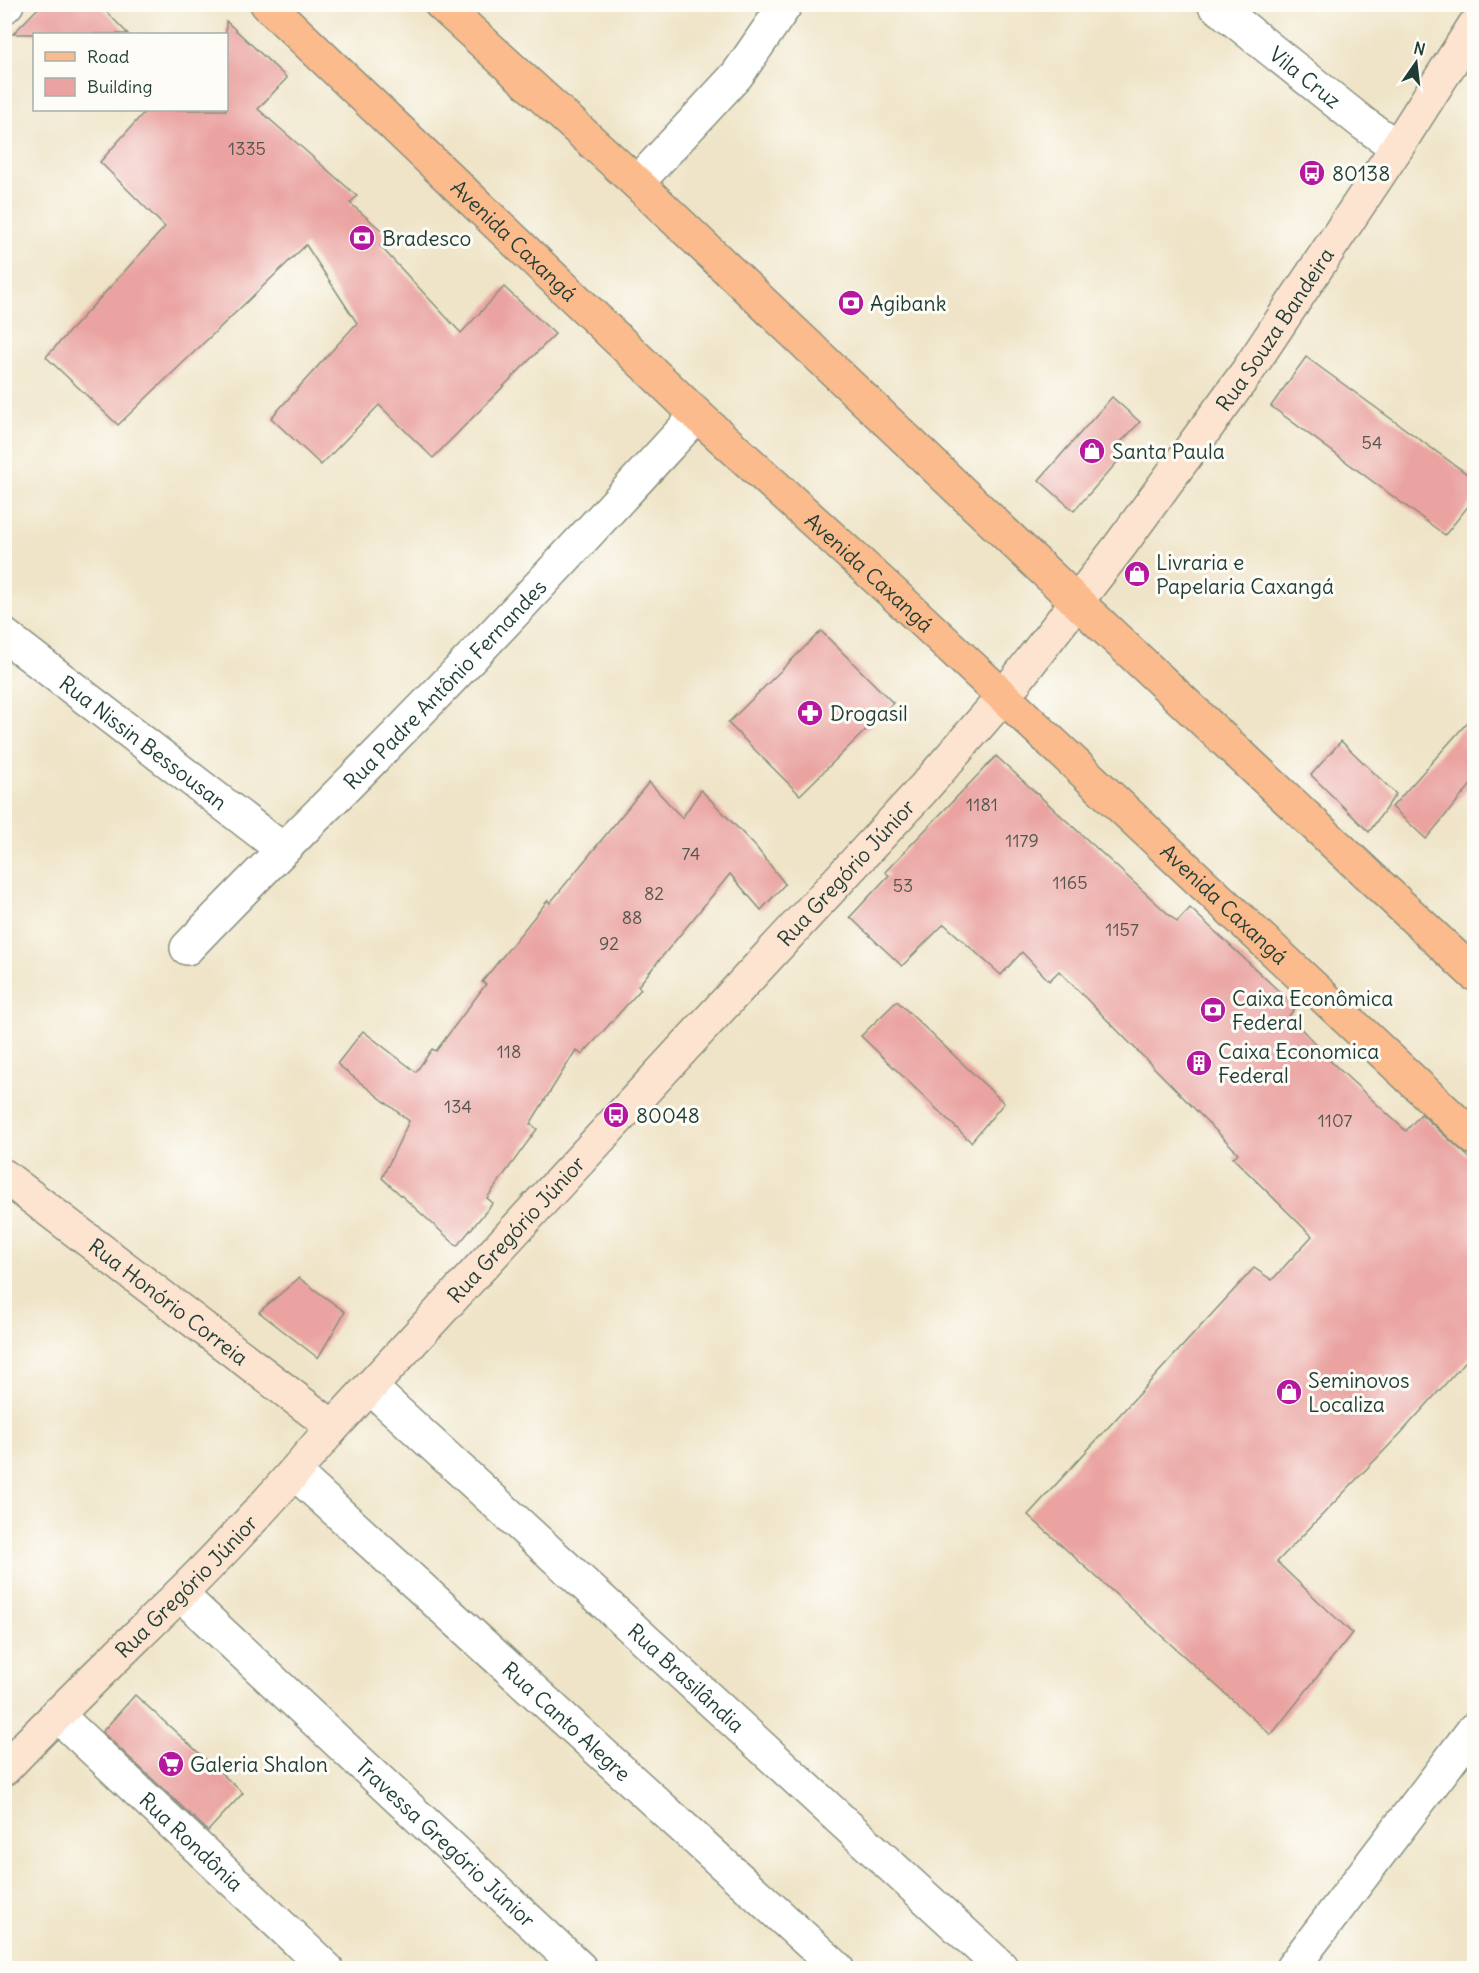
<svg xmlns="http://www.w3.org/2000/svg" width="1479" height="1973" font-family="Delius,sans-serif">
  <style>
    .building { fill: #eaa3a0 }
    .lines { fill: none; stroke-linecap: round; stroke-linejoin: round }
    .street-casing { stroke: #87907e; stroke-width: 36 }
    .secondary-casing { stroke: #87907e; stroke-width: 36 }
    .primary-casing { stroke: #87907e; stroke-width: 36 }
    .street { stroke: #fff; stroke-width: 33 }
    .secondary { stroke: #fde4d1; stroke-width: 33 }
    .primary { stroke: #fbbb8d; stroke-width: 33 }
    .labels { text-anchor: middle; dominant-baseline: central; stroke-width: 6; stroke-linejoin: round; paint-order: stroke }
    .number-label { font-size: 18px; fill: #52564f }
    .street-label { font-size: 21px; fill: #1f3d34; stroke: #fdfcf7 }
    .poi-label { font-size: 21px; fill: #1f3d34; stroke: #fdfcf7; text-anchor: start }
  </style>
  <rect width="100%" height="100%" fill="#fdfcf7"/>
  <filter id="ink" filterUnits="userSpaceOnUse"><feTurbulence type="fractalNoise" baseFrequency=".0167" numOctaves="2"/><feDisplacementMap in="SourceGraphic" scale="12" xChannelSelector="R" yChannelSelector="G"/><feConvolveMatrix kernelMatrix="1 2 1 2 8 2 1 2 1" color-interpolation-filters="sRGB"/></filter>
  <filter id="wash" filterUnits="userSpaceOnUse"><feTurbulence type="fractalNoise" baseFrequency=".008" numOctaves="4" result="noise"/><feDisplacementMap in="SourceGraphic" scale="24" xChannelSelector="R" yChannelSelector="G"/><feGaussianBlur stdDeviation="1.35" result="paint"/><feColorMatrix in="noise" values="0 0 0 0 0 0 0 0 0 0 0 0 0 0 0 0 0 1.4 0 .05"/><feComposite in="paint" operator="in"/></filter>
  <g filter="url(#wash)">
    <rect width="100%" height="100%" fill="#efe4c7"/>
    <g id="blocks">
      <!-- building -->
      <g class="building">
        <polygon points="42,4 99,4 128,34 13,34"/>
        <polygon points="226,21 287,78 258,109 357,196 350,203 388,236 380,246 461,333 504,287 555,334 433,458 379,405 321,465 271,418 357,323 306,245 118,425 46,357 165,227 100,162 146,110 226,110"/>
        <polygon points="1306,357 1474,479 1474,499 1445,535 1271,406"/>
        <polygon points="1112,397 1140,422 1120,443 1120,459 1074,511 1039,480"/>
        <polygon points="821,631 893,703 800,795 728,723"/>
        <polygon points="1474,715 1474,781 1426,839 1392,807"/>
        <polygon points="1341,741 1396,794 1369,832 1311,775"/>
        <polygon points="996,756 1177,922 1190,908 1296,1007 1289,1016 1328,1057 1327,1058 1406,1131 1421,1114 1474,1162 1474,1352 1402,1432 1277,1562 1352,1633 1271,1735 1028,1515 1254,1268 1272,1280 1312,1236 1233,1158 1238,1153 1059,971 1049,981 1022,952 1001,975 944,924 902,966 850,917 889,875 885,872"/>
        <polygon points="649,782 682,818 701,790 756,847 785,884 761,910 730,874 638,986 641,989 582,1055 576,1050 530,1124 537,1129 487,1198 493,1203 457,1246 382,1178 409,1121 337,1064 363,1031 416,1072 432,1049 436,1051 486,984 482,982 548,900 550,903"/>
        <polygon points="897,1001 1004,1103 971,1142 861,1036"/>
        <polygon points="299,1278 345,1312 318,1358 259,1312"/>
        <polygon points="135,1695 243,1793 208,1831 102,1732"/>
      </g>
    </g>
  </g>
  <g filter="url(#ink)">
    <use href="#blocks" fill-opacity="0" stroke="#87907e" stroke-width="1.5"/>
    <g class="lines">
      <!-- street casing -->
      <g class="street-casing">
        <g id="street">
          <path id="s1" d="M 1214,4 L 1364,124 L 1397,147"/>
          <polyline points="4,7 7,4"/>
          <polyline points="637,183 737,75 786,4"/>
          <path id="s2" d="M 4,635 L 282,849"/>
          <path id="s3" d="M 187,948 C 248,884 310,823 372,760 C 483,648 590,531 697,415"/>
          <path id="s4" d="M 371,1388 L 1001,1967"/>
          <path id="s5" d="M 295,1473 L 837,1968"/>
          <path id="s6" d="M 180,1594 L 580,1968"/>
          <path id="s7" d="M 56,1714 L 326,1968"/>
          <polyline points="1292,1968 1474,1729"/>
        </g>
      </g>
      <!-- secondary casing -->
      <g class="secondary-casing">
        <g id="secondary">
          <path id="s8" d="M 4,1176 L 333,1427"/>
          <path id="s9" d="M 4,1769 C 61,1709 120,1653 179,1595 C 233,1542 284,1485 333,1427 L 923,789 L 1003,697 L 1119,547 L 1247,372 L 1397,147 L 1474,26"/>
        </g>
      </g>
      <!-- primary casing -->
      <g class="primary-casing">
        <g id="primary">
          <path id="s10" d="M 267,4 L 697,415 L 896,596 L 1474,1138"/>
          <polyline points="441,4 637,183 1076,601 1474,974"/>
        </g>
      </g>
      <!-- street -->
      <use href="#street" class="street"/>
      <!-- secondary -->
      <use href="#secondary" class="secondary"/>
      <!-- primary -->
      <use href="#primary" class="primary"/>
    </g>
  </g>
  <!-- icons -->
  <defs>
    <g id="bus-disc" transform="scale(1.35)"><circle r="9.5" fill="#b5179e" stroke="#fdfcf7"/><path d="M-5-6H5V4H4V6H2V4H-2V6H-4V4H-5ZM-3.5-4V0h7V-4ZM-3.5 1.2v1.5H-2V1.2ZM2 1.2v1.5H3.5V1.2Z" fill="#fff"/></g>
    <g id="bank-disc" transform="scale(1.35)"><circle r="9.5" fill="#b5179e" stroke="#fdfcf7"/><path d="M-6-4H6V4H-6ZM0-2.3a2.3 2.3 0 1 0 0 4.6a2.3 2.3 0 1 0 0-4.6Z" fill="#fff"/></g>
    <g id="shop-disc" transform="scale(1.35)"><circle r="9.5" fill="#b5179e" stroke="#fdfcf7"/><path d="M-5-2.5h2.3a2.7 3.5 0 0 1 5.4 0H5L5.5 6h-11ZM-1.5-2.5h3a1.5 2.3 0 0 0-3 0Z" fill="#fff"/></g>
    <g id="pharmacy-disc" transform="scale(1.35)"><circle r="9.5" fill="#b5179e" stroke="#fdfcf7"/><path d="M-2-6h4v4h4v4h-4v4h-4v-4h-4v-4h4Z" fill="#fff"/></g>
    <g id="building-disc" transform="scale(1.35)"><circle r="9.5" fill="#b5179e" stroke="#fdfcf7"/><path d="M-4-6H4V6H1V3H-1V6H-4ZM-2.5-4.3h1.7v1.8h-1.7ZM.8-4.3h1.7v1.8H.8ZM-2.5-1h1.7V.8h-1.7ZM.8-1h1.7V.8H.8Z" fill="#fff"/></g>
    <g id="supermarket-disc" transform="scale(1.35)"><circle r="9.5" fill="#b5179e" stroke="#fdfcf7"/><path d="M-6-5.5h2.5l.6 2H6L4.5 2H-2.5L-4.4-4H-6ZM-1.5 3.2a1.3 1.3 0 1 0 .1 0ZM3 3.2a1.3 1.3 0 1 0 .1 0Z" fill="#fff"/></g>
  </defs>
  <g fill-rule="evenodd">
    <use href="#bus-disc" x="1312" y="173"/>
    <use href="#bank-disc" x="362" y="238"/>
    <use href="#bank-disc" x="851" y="303"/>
    <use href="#shop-disc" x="1092" y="451"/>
    <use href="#shop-disc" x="1137" y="574"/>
    <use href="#pharmacy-disc" x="810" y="713"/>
    <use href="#bank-disc" x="1213" y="1010"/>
    <use href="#building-disc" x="1199" y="1063"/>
    <use href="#bus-disc" x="616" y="1115"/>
    <use href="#shop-disc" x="1289" y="1392"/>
    <use href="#supermarket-disc" x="171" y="1764"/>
  </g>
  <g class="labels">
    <!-- number labels -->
    <g class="number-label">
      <text x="247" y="148">1335</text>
      <text x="1372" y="442">54</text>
      <text x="982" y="804">1181</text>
      <text x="1022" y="840">1179</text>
      <text x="691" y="853">74</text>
      <text x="1070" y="882">1165</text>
      <text x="903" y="885">53</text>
      <text x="654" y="893">82</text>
      <text x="632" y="917">88</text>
      <text x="1122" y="929">1157</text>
      <text x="609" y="943">92</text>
      <text x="509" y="1051">118</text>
      <text x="458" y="1106">134</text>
      <text x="1335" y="1120">1107</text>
    </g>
    <!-- street labels -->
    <g class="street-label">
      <text stroke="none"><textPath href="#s1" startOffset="117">Vila Cruz</textPath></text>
      <text stroke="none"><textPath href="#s10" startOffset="342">Avenida Caxangá</textPath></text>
      <text stroke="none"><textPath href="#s9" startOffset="1923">Rua Souza Bandeira</textPath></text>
      <text stroke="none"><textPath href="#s10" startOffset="828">Avenida Caxangá</textPath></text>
      <text stroke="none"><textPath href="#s3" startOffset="369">Rua Padre Antônio Fernandes</textPath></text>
      <text stroke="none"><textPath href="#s2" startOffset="176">Rua Nissin Bessousan</textPath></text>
      <text stroke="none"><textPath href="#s9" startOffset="1230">Rua Gregório Júnior</textPath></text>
      <text stroke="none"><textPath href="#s10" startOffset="1314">Avenida Caxangá</textPath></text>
      <text stroke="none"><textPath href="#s9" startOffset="744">Rua Gregório Júnior</textPath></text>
      <text stroke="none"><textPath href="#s8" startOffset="207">Rua Honório Correia</textPath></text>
      <text stroke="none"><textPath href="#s9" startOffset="258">Rua Gregório Júnior</textPath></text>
      <text stroke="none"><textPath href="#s4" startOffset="428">Rua Brasilândia</textPath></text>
      <text stroke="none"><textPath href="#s5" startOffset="368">Rua Canto Alegre</textPath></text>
      <text stroke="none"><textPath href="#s7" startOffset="186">Rua Rondônia</textPath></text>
      <text stroke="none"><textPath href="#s6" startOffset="364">Travessa Gregório Júnior</textPath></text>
    </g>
    <!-- poi labels -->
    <g class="poi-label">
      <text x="1332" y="173">80138</text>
      <text x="382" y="238">Bradesco</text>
      <text x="870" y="303">Agibank</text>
      <text x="1112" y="451">Santa Paula</text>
      <text x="1156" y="562">Livraria e<tspan x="1156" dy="24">Papelaria Caxangá</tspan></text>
      <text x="830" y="713">Drogasil</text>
      <text x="1232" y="998">Caixa Econômica<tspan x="1232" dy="24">Federal</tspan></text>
      <text x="1218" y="1051">Caixa Economica<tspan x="1218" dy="24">Federal</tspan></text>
      <text x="636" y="1115">80048</text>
      <text x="1308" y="1380">Seminovos<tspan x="1308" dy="24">Localiza</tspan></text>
      <text x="190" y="1764">Galeria Shalon</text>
    </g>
  </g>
  <!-- margin -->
  <rect width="1479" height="1973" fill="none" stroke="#fdfcf7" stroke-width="24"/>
  <!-- legend -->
  <rect x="33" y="33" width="195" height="78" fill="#fdfcf7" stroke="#a4b0a9" stroke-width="1.5"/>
  <rect x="45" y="52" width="30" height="9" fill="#fbbb8d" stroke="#a4b0a9" stroke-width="1.5"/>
  <text x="87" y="63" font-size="18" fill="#1f3d34">Road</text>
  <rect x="45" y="78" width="30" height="18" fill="#eaa3a0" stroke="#a4b0a9" stroke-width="1.5"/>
  <text x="87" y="93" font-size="18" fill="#1f3d34">Building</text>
  <!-- north arrow -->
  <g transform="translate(1416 63) rotate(14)" stroke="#fdfcf7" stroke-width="4.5" paint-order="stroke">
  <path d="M0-4.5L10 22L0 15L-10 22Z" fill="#1f3d34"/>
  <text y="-9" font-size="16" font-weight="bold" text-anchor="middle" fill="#1f3d34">N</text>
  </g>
</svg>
